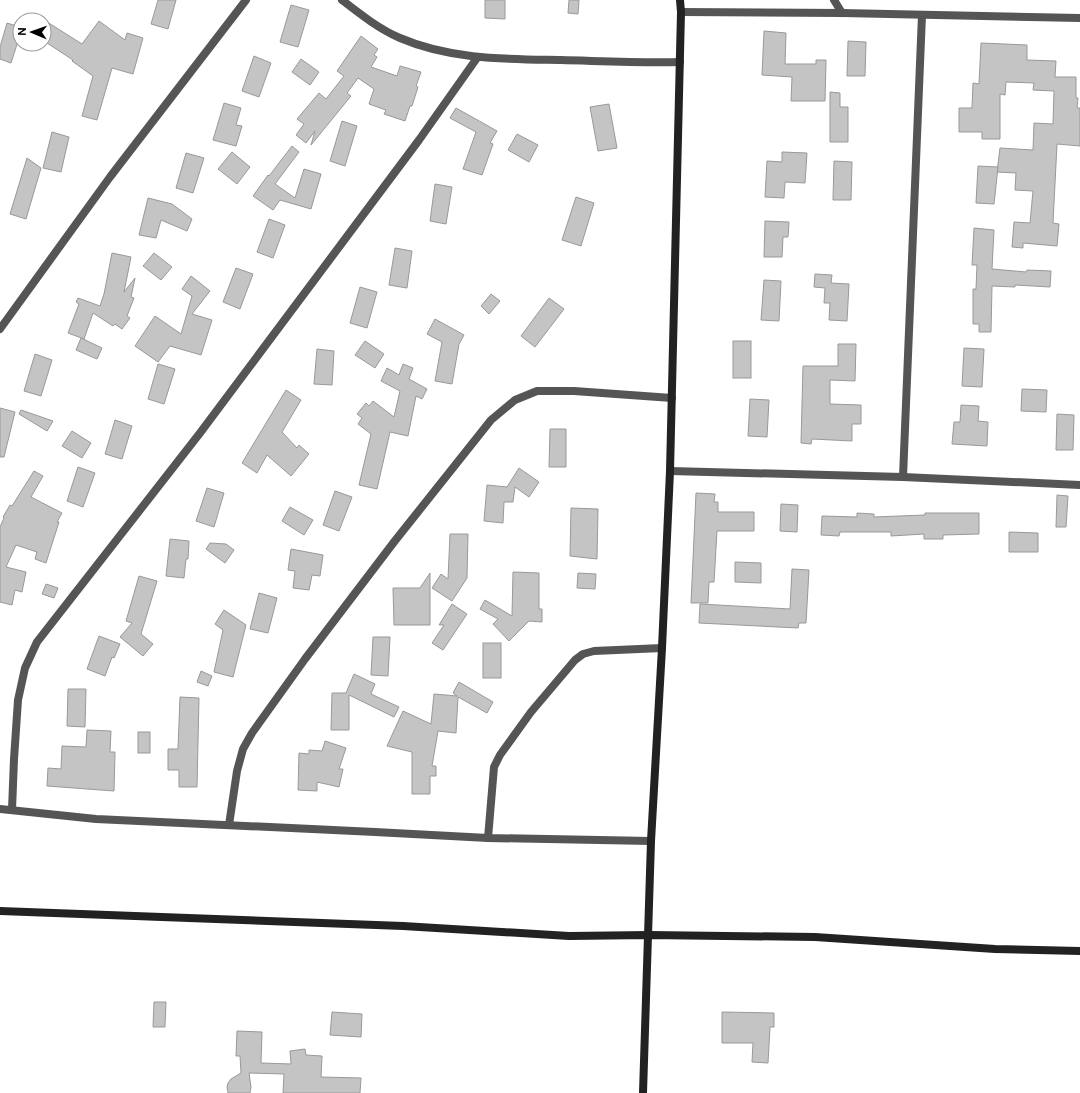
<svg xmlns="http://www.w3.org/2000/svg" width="1080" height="1093" font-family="'Public Sans',sans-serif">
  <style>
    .building { fill: #c4c4c4; stroke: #999 }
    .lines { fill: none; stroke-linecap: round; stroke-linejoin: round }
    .street { stroke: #555; stroke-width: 8 }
    .secondary { stroke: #222; stroke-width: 8 }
  </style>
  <rect width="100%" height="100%" fill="#fff"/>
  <!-- building -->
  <g class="building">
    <polygon points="158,0 176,0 168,29 151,24"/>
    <polygon points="485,0 505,0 505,19 485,18"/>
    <polygon points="569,0 579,0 578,14 568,13"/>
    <polygon points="291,5 309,10 298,47 280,42"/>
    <polygon points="44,20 82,44 99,21 125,40 127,33 143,38 133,74 112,68 97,120 82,116 93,76 72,61 73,60 44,41"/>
    <polygon points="7,23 20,27 20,35 11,63 0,59 0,47"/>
    <polygon points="764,31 786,33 785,64 816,64 816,60 826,60 825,101 791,101 792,77 762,75"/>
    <polygon points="361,36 378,49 374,55 377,57 371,67 397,76 400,66 421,72 416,86 418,87 412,106 410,106 405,121 384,114 386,110 369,104 374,89 358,78 347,93 351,96 311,145 315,131 306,143 296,135 304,124 297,119 319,93 326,99 344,76 337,71"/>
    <polygon points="848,41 866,42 865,76 847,76"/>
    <polygon points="981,43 1027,45 1027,60 1056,61 1055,77 1076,77 1076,98 1078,98 1077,108 1080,108 1080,146 1057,144 1053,223 1059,224 1057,246 1023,243 1023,248 1012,247 1014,222 1030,223 1033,191 1015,190 1016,173 997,172 1000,148 1033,150 1034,123 1053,124 1054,91 1033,90 1034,83 1006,82 1005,95 1000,94 1000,139 982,139 982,132 959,132 959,108 972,108 973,83 979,84"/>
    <polygon points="254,56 271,63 259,97 242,91"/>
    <polygon points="301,59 319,72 310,85 292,72"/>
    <polygon points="830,92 840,93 840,107 848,107 848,142 830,142"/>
    <polygon points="224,103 241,108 236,125 242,126 236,146 213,140"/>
    <polygon points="609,104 617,148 598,151 590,107"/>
    <polygon points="456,108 497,131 490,143 493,144 482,175 463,169 476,132 450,118"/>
    <polygon points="342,121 357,126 345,166 330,161"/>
    <polygon points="52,132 69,137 61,172 43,168"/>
    <polygon points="517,134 538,145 529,162 508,150"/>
    <polygon points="292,146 299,152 275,184 295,198 304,169 321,174 311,209 280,200 273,210 253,196 268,175 269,176"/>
    <polygon points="232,152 250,167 237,184 218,169"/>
    <polygon points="782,152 807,153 805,183 785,182 784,198 765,197 767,161 782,162"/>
    <polygon points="186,153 204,158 193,193 176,188"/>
    <polygon points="27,158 41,168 26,219 10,214"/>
    <polygon points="834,161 852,162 851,200 833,200"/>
    <polygon points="978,166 998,167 994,204 976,203"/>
    <polygon points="435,184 452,187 446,224 430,221"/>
    <polygon points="576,197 594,203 581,246 562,240"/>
    <polygon points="148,198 172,204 192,219 187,231 161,220 156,238 139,235"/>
    <polygon points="269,219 285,225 273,258 257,252"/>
    <polygon points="765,221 789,222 788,237 783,237 782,257 764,257"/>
    <polygon points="974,228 994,230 992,269 1026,272 1027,270 1051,271 1050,287 1015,285 1015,287 992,286 991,332 979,332 979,324 973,324 973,289 976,289 977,265 972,265"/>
    <polygon points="395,248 412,251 407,288 389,285"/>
    <polygon points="112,253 131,257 124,292 135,278 131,297 134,298 127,316 130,318 122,329 115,324 113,326 93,313 84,339 68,333 79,304 76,302 78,298 100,306 104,294"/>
    <polygon points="154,253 172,267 161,280 143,266"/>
    <polygon points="236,268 253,274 240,309 223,302"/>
    <polygon points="815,274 832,275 831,283 849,284 847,321 829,320 830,303 824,303 825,288 814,287"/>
    <polygon points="191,276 210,291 192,314 212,320 201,355 170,346 158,362 135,346 155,316 181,334 192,296 182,289"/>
    <polygon points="764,280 781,281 779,321 761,320"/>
    <polygon points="360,287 377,292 367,328 350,323"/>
    <polygon points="491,294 500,301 489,314 481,306"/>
    <polygon points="549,298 564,309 535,347 521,336"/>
    <polygon points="435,319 464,335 459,344 452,384 435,381 442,342 427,334"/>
    <polygon points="81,338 102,348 97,359 76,350"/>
    <polygon points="365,341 384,354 375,368 355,355"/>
    <rect x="733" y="341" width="18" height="37"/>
    <polygon points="838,344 856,344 855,381 830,380 830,404 861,405 861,424 852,424 852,441 812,439 811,444 801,443 803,366 838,366"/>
    <polygon points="964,348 984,349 982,387 962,386"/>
    <polygon points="317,349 334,351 332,385 314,384"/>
    <polygon points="35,354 52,360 41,396 24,391"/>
    <polygon points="158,364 175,369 164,404 148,399"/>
    <polygon points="403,364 413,368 409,379 427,389 422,399 416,396 408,436 390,432 377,489 359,485 371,434 358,424 362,418 357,414 366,403 369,406 373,401 394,417 400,391 381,381 387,368 399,375"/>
    <polygon points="1022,389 1047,390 1046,412 1021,411"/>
    <polygon points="286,390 301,400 282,432 297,448 299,445 309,454 291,476 267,455 257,473 242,463"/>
    <polygon points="750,399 769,400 767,437 748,436"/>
    <polygon points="961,405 979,406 978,421 988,422 987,446 952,444 954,422 960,422"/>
    <polygon points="0,408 15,412 4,457 0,457"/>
    <polygon points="21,410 53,421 47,431 19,414"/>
    <polygon points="1057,414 1074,415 1073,450 1056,450"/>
    <polygon points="115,420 132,426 122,459 105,454"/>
    <polygon points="550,429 566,429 566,467 549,467"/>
    <polygon points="72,431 91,443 82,458 62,446"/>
    <polygon points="78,467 95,473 83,507 67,501"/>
    <polygon points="519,468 539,482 529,497 515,487 513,502 504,502 503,523 484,521 487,485 507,487"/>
    <polygon points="34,471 43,476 31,497 62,513 57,522 59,522 46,563 35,559 37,552 16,545 6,567 26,572 22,592 15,590 12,605 0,602 0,527 4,518 3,517 10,505 12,506"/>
    <polygon points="207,488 224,493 214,527 196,521"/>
    <polygon points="335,491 352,497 339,531 323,525"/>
    <polygon points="696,493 715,494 714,502 718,502 718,512 754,512 754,531 717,531 714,582 709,582 708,603 691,603"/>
    <polygon points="1057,495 1068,496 1066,527 1056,527"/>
    <polygon points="781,504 798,505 797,532 780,531"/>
    <polygon points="290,507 313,520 304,535 282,521"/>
    <polygon points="571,508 598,509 597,559 570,556"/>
    <polygon points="857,513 874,514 874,517 925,515 925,513 979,513 979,534 943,535 943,539 924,539 924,534 891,536 891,532 840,532 839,536 821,535 822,516 857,517"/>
    <polygon points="1009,532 1038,533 1038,552 1009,552"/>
    <polygon points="450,534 468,534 467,578 452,601 432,588 441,574 448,579"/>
    <polygon points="170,539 189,541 188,559 186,559 184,578 166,576"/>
    <polygon points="210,543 226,544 234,550 225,563 206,549"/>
    <polygon points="291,549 323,555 320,576 312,575 309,590 293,588 295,571 288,570"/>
    <polygon points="735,562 761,563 761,583 735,582"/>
    <polygon points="792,569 809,570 806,623 799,623 798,628 699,623 700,604 790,609"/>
    <polygon points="513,572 539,573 539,609 542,609 542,622 529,621 509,641 493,624 498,619 480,609 485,600 512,616"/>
    <polygon points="430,573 430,625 394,625 393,588 420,588"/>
    <polygon points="578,573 596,574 595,589 577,588"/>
    <polygon points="139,576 157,581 141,634 153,644 143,656 120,637 132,623 126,621"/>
    <polygon points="46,584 58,588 54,598 42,594"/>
    <polygon points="259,593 277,598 268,633 250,629"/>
    <polygon points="452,604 467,614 443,650 432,643 444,625 439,625"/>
    <polygon points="224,610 246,625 233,677 214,672 223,630 215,624"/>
    <polygon points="99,636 120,644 114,658 112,657 105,676 87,669"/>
    <polygon points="373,637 390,637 388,676 371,675"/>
    <rect x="483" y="643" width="18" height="35"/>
    <polygon points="201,671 212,676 208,686 197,682"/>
    <polygon points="354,674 375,684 371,694 399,707 394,717 349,695 349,730 331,730 332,693 346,693"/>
    <polygon points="459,682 493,702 487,713 458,697 456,733 438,731 432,766 436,766 436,776 430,776 430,794 412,794 412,752 387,746 403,711 431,724 434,694 457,696 453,693"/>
    <polygon points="68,689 86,689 85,727 67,726"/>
    <polygon points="180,697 199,698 197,787 179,787 179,770 168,770 168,749 178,749"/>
    <polygon points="87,730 111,731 110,752 115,752 114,791 47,786 48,768 61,769 62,746 86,747"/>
    <rect x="138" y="732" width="12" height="21"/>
    <polygon points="325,741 346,748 339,769 343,769 339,787 317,782 317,791 298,790 299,753 309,754 309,750 322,751"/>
    <polygon points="154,1002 166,1002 165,1027 153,1027"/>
    <polygon points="332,1012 362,1014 361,1037 330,1035"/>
    <polygon points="722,1012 774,1013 774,1027 770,1027 768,1063 752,1062 753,1043 722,1043"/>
    <polygon points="237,1031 262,1032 261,1063 291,1064 290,1051 305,1049 306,1055 322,1056 321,1077 361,1078 360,1093 283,1093 284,1074 249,1073 251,1087 250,1093 228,1093 227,1087 228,1083 231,1079 241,1073 240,1056 236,1056"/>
  </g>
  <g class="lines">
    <!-- street -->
    <g class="street">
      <path d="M 342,0 C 360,14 379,29 400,38 C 451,60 507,59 561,60 C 601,61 640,63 680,62"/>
      <polyline points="834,0 842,13"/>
      <polyline points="681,12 842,13 1080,18"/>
      <polyline points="0,329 110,177 246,0"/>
      <polyline points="670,471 903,477 1080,485"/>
      <polyline points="903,477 922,15"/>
      <polyline points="0,809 96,819 375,832 488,838 651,841"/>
      <polyline points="12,810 14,759 18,700 25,668 37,642 200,433 419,140 477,58"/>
      <polyline points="229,825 237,771 243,749 252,733 305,659 394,542 491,420 515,400 537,391 574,391 672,398"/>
      <polyline points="488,838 494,767 500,755 531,712 575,660 583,654 594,651 662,648"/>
    </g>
    <!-- secondary -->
    <g class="secondary">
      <polyline points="0,911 403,926 569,936 649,935 815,937 995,949 1080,951"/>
      <polyline points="643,1093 651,841 662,648 670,471 681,12 680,0"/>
    </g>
  </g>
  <!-- north arrow -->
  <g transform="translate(32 32) rotate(272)"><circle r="19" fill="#ffffff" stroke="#999999"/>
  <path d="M0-3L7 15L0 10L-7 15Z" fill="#000000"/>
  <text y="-6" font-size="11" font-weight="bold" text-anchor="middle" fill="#000000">N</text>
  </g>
</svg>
